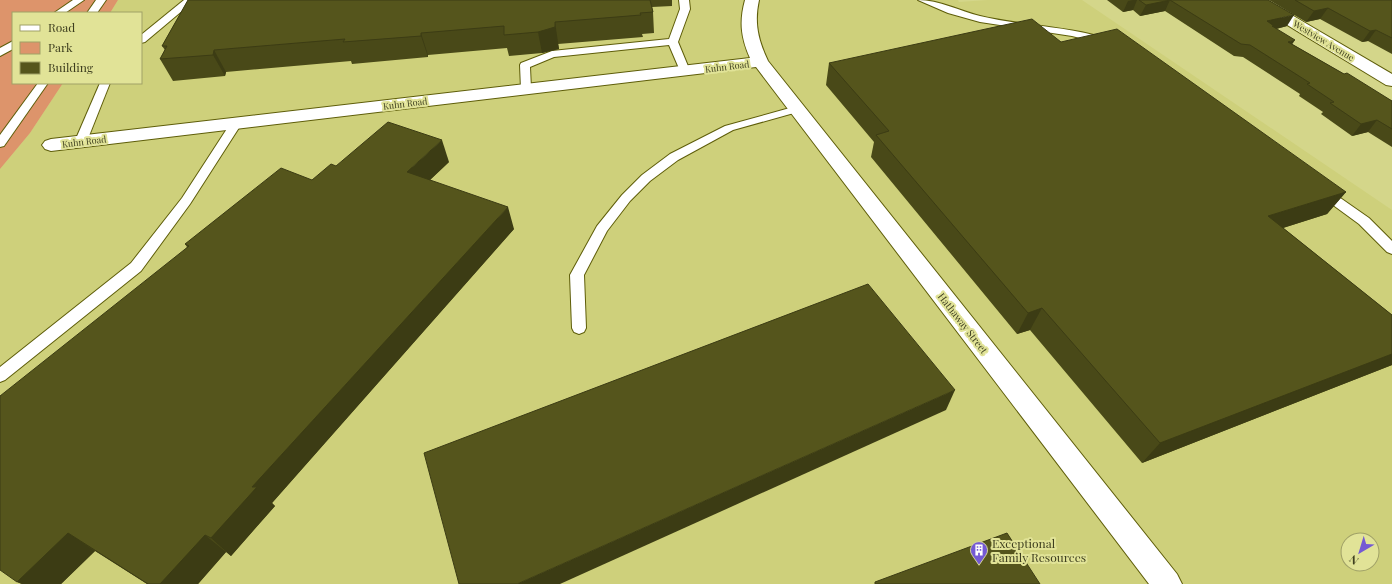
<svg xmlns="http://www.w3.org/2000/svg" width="1392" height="584" font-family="'Playfair Display',serif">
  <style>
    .built { fill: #ced07b; fill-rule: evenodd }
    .green { fill: #dd946b }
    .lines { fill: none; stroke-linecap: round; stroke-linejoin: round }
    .service-casing { stroke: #5e5d09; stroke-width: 2 }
    .minor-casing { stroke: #5e5d09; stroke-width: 2 }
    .service { fill: #fff; fill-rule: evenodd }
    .minor { fill: #fff; fill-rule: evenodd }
    .wall { fill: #494918 }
    .shaded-wall { fill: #3c3c14 }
    .building { fill: #55551c; stroke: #3c3c14 }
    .labels { text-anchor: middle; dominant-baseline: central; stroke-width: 4; stroke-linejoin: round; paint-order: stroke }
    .far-street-label { font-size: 9px; fill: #3e3f1f; stroke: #e1e397 }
    .street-label { font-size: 10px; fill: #3e3f1f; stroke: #e1e397 }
    .near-poi-label { font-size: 12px; fill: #3e3f1f; stroke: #e1e397; text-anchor: start }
  </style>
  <rect width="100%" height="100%" fill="#d4d68a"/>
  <!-- built -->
  <path class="built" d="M 118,0 L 958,0 L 959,2 L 988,0 L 1082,0 L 1392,210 L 1392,584 L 0,584 L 0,169 L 30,133 L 63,83 L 141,83 L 141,13 L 110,13 ZM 1348,540 L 1372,540 L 1372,564 L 1348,564 Z"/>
  <!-- green -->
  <polygon class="green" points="0,0 118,0 110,13 13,13 13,83 63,83 30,133 0,169"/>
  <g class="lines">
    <!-- service casing -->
    <g class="service-casing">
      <g id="service">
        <polygon points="73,0 84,0 65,13 54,13"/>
        <polygon points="96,0 106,0 97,13 87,13"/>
        <polygon points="184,0 195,0 145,42 141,43 141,35"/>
        <polygon points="679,0 689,0 690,9 678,42 690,71 689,73 681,73 669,45 554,57 530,67 531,89 526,92 521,89 520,65 521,63 552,51 669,39 680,9"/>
        <path d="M 918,0 C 939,0 960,11 980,16 C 1022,26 1066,26 1108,39 L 1109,41 L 1104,44 L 1072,36 L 980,22 L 948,13 Z"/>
        <polygon points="13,41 13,49 0,56 0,48"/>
        <polygon points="38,83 48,83 4,146 0,147 0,135"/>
        <polygon points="100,83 110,83 87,141 81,145 77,144 75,141"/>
        <polygon points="797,106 803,109 801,111 733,130 678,160 650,181 630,201 607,231 584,275 586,328 584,332 579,334 574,332 572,328 570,275 597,226 622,195 642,175 670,154 725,126"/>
        <polygon points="236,120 242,123 190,204 141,271 5,380 0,382 0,367 131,263 182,198 232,121"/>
        <polygon points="1322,187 1326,188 1369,218 1392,241 1392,254 1387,252 1359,224 1318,194 1316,191 1318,188"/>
      </g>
    </g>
    <!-- minor casing -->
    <g class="minor-casing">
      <g id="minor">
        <path d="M 745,0 L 759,0 C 754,23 758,40 768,61 L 1177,574 L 1182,584 L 1149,584 L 756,67 L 51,151 L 45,149 L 42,145 L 45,141 L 51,139 L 750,58 C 741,38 739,22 745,0 Z"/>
        <polygon points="1249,0 1266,0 1392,74 1392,86 1386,85 1251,3"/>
      </g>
    </g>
    <!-- service -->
    <use href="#service" class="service"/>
    <!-- minor -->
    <use href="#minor" class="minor"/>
  </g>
  <!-- wall -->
  <g class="wall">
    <polygon points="188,0 672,0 672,6 652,7 653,12 654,33 642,34 643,37 558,44 559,49 542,53 509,56 507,48 428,55 428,57 352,64 351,61 226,72 225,76 173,81 160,59 165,50 162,46"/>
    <polygon points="1107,0 1268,0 1287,26 1276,29 1292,44 1344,74 1392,101 1392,147 1368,132 1352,136 1321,114 1323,112 1299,96 1300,94 1243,57 1234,56 1165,11 1140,16 1133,10 1123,12"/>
    <polygon points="1269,0 1392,0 1392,54 1368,41 1362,42 1320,19 1306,22"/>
    <polygon points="1061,42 1346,192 1327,214 1283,228 1392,315 1392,365 1142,463 1030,330 1017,334 871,157 874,142 826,85 829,63"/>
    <polygon points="449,162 430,180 514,229 272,503 275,506 231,556 226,552 198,584 147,584 95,551 61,584 22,584 17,582 187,247 185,244 312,180"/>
  </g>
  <!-- shaded-wall -->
  <g class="shaded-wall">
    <polygon points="1133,0 1137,0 1133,10 1123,12 1128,1"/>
    <polygon points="1170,0 1165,11 1140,16 1146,5"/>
    <polygon points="1328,8 1320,19 1306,22 1314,11"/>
    <polygon points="1294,15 1287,26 1272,30 1267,21"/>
    <polygon points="555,22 559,49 542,53 538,32"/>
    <polygon points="1376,30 1368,41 1362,42 1370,31"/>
    <polygon points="421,33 428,55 428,57 421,36"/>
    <polygon points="1295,40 1287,52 1288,42"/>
    <polygon points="214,50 226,72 225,76 213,55"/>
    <polygon points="1377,120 1368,132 1352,136 1361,124"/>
    <polygon points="442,140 449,162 415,194 407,172"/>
    <polygon points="1346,192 1327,214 1251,238 1268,216"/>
    <polygon points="508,207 514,229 272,503 275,506 231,556 211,538 252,487"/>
    <polygon points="1042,308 1030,330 1017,334 1028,313"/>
    <polygon points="1392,354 1392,365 1142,463 1160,443"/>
    <polygon points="955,390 946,410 560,584 517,584"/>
    <polygon points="68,533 95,551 61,584 22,584 17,582"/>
    <polygon points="205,535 226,552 198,584 160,584"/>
  </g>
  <!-- building -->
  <g class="building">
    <polygon points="188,0 650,0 653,12 640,13 641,15 555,22 555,27 538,32 504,35 504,26 421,33 421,36 343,42 345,39 214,50 213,55 160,59 167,46 162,46"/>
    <polygon points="1139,0 1170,0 1146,5"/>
    <polygon points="1170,0 1268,0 1294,15 1267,21 1274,26 1272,26 1295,40 1288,42 1344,74 1347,73 1392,101 1392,129 1377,120 1361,124 1330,103 1334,102 1307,84 1310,83 1250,45 1241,44"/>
    <polygon points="1295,0 1392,0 1392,38 1376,30 1370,31 1328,8 1314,11"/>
    <polygon points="1032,19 1061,42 1117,29 1346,192 1268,216 1392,315 1392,354 1160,443 1042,308 1028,313 876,135 889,131 829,63"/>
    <polygon points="388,122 442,140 407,172 508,207 252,487 257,487 211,538 205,535 160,584 148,584 68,533 17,582 0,570 0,396 189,246 185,244 281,168 312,180 331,164 336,166"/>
    <polygon points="868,284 955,390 517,584 459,584 424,453"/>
    <polygon points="1007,533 1040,584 875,584 875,582"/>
  </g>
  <!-- icons -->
  <defs>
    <g id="building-pin" transform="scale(0.9)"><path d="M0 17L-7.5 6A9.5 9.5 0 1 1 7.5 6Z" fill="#7459d3" stroke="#e1e397"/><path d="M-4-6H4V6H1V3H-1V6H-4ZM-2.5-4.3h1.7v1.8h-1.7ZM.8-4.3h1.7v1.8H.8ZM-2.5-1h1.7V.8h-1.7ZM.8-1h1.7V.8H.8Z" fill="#fff"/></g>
  </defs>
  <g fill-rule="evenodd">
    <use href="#building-pin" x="979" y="550"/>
  </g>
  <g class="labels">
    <!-- far-street labels -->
    <g class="far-street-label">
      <text transform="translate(1324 40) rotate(31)">Westview Avenue</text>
      <text transform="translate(727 66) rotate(-7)">Kuhn Road</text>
      <text transform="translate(405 103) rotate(-7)">Kuhn Road</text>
      <text transform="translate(84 141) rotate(-7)">Kuhn Road</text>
    </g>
    <!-- street labels -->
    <g class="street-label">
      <text transform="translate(963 323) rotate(52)">Hathaway Street</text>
    </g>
    <!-- near-poi labels -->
    <g class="near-poi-label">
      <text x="992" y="543">Exceptional<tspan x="992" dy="14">Family Resources</tspan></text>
    </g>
  </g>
  <!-- legend -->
  <rect x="12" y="12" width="130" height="72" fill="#e1e397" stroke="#a0a167"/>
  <rect x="20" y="25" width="20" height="6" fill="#ffffff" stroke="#a0a167"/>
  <text x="48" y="32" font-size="12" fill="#3e3f1f">Road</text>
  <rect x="20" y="42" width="20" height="12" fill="#dd946b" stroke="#a0a167"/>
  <text x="48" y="52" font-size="12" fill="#3e3f1f">Park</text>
  <rect x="20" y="62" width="20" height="12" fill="#55551c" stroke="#a0a167"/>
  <text x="48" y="72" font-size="12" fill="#3e3f1f">Building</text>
  <!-- north arrow -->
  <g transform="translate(1360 552) rotate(218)"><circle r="19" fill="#e1e397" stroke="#a0a167"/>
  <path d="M0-3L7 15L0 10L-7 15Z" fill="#7459d3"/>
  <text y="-6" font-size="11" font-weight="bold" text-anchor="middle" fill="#3e3f1f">N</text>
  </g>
</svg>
